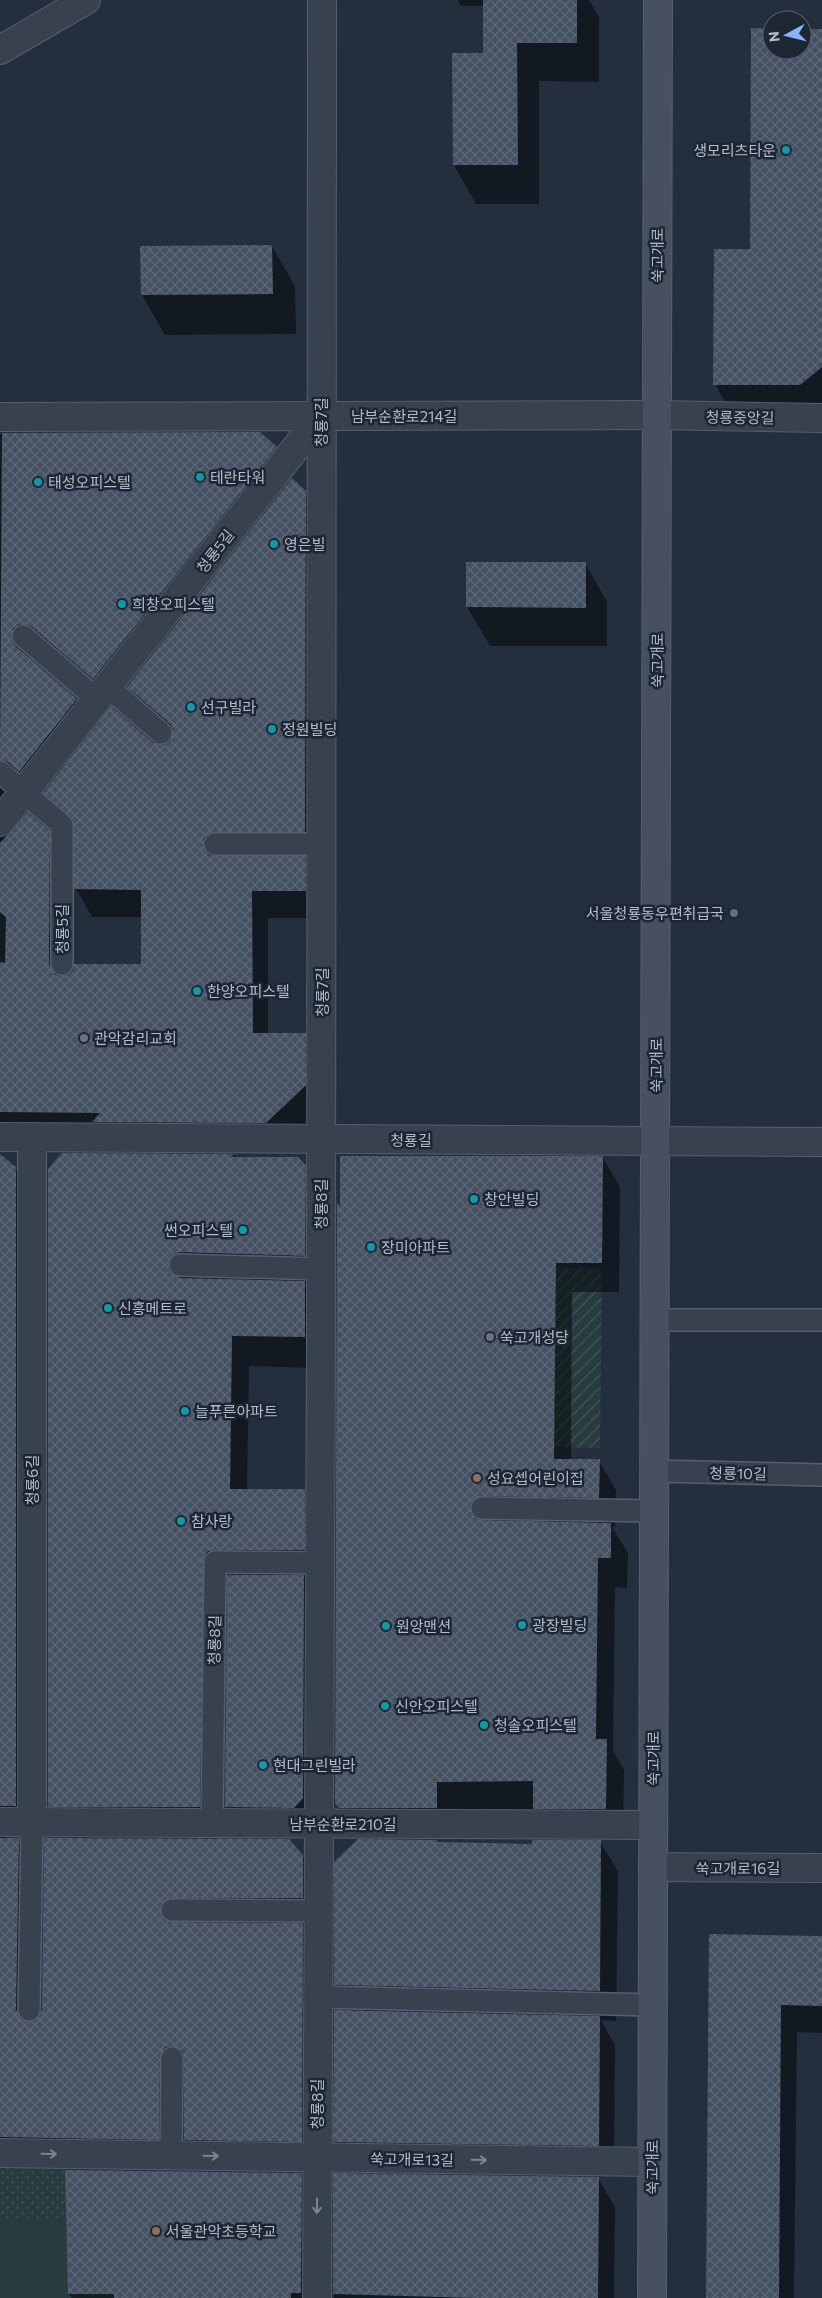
<svg xmlns="http://www.w3.org/2000/svg" width="822" height="2298" font-family="Commissioner,'Noto Sans KR',sans-serif">
  <style>
    .grass { fill: #263c3f }
    .park { fill: url(#park-dots) }
    .garden { fill: url(#garden-furrows) }
    .shadow { fill: #0007; fill-rule: evenodd }
    .building { fill: url(#building-cross-hatch) }
    .lines { fill: none; stroke-linecap: round; stroke-linejoin: round }
    .lane-casing { stroke: #565f6c; stroke-width: 24 }
    .street-casing { stroke: #565f6c; stroke-width: 30 }
    .secondary-casing { stroke: #565f6c; stroke-width: 30 }
    .lane { stroke: #38414e; stroke-width: 21 }
    .street { stroke: #38414e; stroke-width: 28 }
    .secondary { stroke: #465061; stroke-width: 28 }
    .oneway { stroke: #7c8592 }
    .culture-dot { fill: #0f9aa8; stroke: #1d2633; stroke-width: 2 }
    .service-dot { fill: #5c6f8a; stroke: #1d2633; stroke-width: 2 }
    .worship-dot { fill: #6b7280; stroke: #1d2633; stroke-width: 2 }
    .education-dot { fill: #8d6e63; stroke: #1d2633; stroke-width: 2 }
    .labels { text-anchor: middle; dominant-baseline: central; stroke-width: 5; stroke-linejoin: round; paint-order: stroke }
    .poi-label { font-size: 15px; fill: #b4bcc9; stroke: #1d2633; text-anchor: start }
    .street-label { font-size: 15px; fill: #b4bcc9; stroke: #1d2633 }
  </style>
  <defs>
    <pattern id="park-dots" width="8" height="8" patternUnits="userSpaceOnUse" patternTransform="scale(1.25)"><rect width="8" height="8" fill="#263c3f"/><path d="M2 2h.1M6 6h.1" fill="none" stroke="#435659" stroke-width="1.8" stroke-linecap="round"/></pattern>
    <pattern id="garden-furrows" width="10" height="10" patternUnits="userSpaceOnUse" patternTransform="scale(1.25)"><rect width="10" height="10" fill="#263c3f"/><path d="M-1 1l2-2M0 10L10 0M9 11l2-2" fill="none" stroke="#435659"/></pattern>
    <pattern id="building-cross-hatch" width="8" height="8" patternUnits="userSpaceOnUse" patternTransform="scale(1.25)"><rect width="8" height="8" fill="#455162"/><path d="M0 0l8 8M0 8l8-8" fill="none" stroke="#5d6877"/></pattern>
  </defs>
  <rect width="100%" height="100%" fill="#242f3e"/>
  <!-- grass -->
  <polygon class="grass" points="0,2154 67,2155 65,2177 68,2294 114,2294 114,2298 0,2298"/>
  <!-- park -->
  <polygon class="park" points="0,2155 66,2155 66,2220 0,2219"/>
  <!-- garden -->
  <polygon class="garden" points="556,1268 602,1269 600,1448 554,1447"/>
  <!-- shadow -->
  <g class="shadow">
    <polygon points="458,0 589,0 599,17 599,82 539,81 539,204 476,204 454,165 485,54 485,6 461,6"/>
    <polygon points="772,30 772,50 802,50 802,30 822,31 822,425 738,425 715,384 751,250"/>
    <polygon points="272,246 295,286 296,334 165,335 142,295"/>
    <polygon points="259,433 276,448 292,475 109,706 29,655 28,658 76,700 92,727 6,791 4,795 20,822 49,832 65,860 64,977 70,976 75,965 142,965 142,917 92,917 76,889 75,833 61,820 45,793 153,744 165,746 172,742 172,739 144,714 128,687 305,492 321,520 321,859 306,859 321,885 321,918 268,918 268,1034 305,1034 321,1062 321,1113 282,1150 0,1139 0,434"/>
    <polygon points="467,563 585,563 607,602 607,646 490,646 467,607"/>
    <path d="M 63,1154 L 233,1155 L 235,1158 L 304,1166 L 323,1198 L 323,1287 L 307,1286 L 323,1313 L 322,1368 L 249,1366 L 247,1490 L 304,1490 L 322,1521 L 322,1581 L 306,1581 L 320,1605 L 319,1827 L 242,1835 L 226,1807 L 229,1581 L 221,1587 L 217,1840 L 302,1855 L 318,1884 L 318,1926 L 303,1926 L 318,1952 L 317,2169 L 201,2167 L 185,2140 L 186,2074 L 177,2079 L 174,2167 L 0,2164 L 0,1155 L 15,1168 L 32,1196 L 32,1834 L 9,1836 L 6,1838 L 18,1839 L 34,1867 L 33,2022 L 40,2018 L 43,2010 L 68,1839 L 49,1806 ZM 304,1188 L 307,1188 L 307,1262 L 304,1262 Z"/>
    <polygon points="603,1158 620,1187 619,1292 572,1292 571,1460 599,1461 616,1490 615,1527 612,1527 628,1553 627,1588 615,1587 613,1751 624,1770 623,1838 551,1838 535,1811 453,1811 353,1833 336,1803 341,1209"/>
    <polygon points="600,1842 618,1871 616,2021 601,2020 615,2045 614,2173 350,2169 335,2142 351,2012 335,1985 438,1844 534,1845"/>
    <polygon points="710,1935 822,1937 822,2033 797,2032 794,2298 707,2298"/>
    <polygon points="301,2174 318,2203 317,2298 72,2298 69,2294"/>
    <polygon points="334,2174 598,2178 615,2207 614,2298 334,2298"/>
  </g>
  <!-- building -->
  <g class="building">
    <polygon points="483,0 577,0 577,43 517,43 518,165 453,165 452,53 483,53"/>
    <polygon points="751,28 772,29 772,50 802,50 802,29 822,29 822,367 800,385 713,385 714,249 750,249"/>
    <polygon points="272,245 273,294 141,295 140,246"/>
    <polygon points="260,432 277,447 93,679 31,626 19,624 13,628 11,640 15,646 77,699 19,772 8,762 0,760 2,433"/>
    <polygon points="292,478 306,491 305,832 215,832 204,837 203,844 208,855 215,856 306,856 306,891 252,891 253,1033 306,1033 306,1085 266,1123 92,1122 100,1113 0,1112 0,962 5,963 6,917 0,912 0,843 28,812 50,831 49,964 55,975 62,976 68,975 73,971 74,964 141,964 141,890 74,889 73,820 43,793 111,706 153,743 165,745 171,741 173,729 170,724 127,687"/>
    <polygon points="466,562 586,562 586,608 466,607"/>
    <polygon points="62,1153 234,1154 231,1157 298,1157 306,1166 305,1256 180,1252 174,1254 168,1264 169,1271 180,1278 305,1281 305,1337 232,1336 230,1489 305,1489 305,1550 215,1550 208,1551 204,1556 200,1807 48,1807 48,1169"/>
    <polygon points="0,1154 16,1167 16,1806 0,1806"/>
    <polygon points="340,1156 603,1156 602,1263 556,1263 554,1459 600,1459 599,1498 482,1496 472,1501 470,1508 475,1518 482,1520 611,1523 611,1558 598,1558 596,1739 607,1739 606,1809 533,1809 533,1781 437,1782 437,1808 339,1808 335,1803 337,1203 340,1206"/>
    <polygon points="227,1575 304,1575 303,1798 294,1808 225,1807"/>
    <polygon points="0,1838 19,1838 16,2010 22,2020 29,2022 39,2017 42,2010 44,1838 289,1839 303,1855 303,1898 172,1898 162,1903 160,1910 165,1920 172,1922 303,1923 302,2142 184,2140 184,2058 183,2051 173,2046 165,2047 160,2058 159,2140 0,2137"/>
    <polygon points="358,1839 437,1840 437,1842 532,1844 532,1840 601,1840 600,1991 334,1985 334,1862"/>
    <polygon points="709,1934 822,1936 822,2006 781,2005 779,2298 706,2298"/>
    <polygon points="334,2010 600,2016 599,2146 333,2142"/>
    <polygon points="65,2170 302,2173 301,2293 291,2293 291,2298 114,2298 114,2294 68,2294"/>
    <polygon points="333,2173 599,2177 598,2298 478,2298 333,2294"/>
  </g>
  <g class="lines">
    <!-- lane casing -->
    <g class="lane-casing">
      <g id="lane">
        <polyline points="23,636 98,700"/>
        <polyline points="108,687 161,733"/>
        <polyline points="0,772 62,825 62,964"/>
        <polyline points="215,844 322,844"/>
        <polyline points="180,1265 321,1269"/>
        <polyline points="655,1320 822,1320"/>
        <polyline points="655,1471 822,1475"/>
        <polyline points="482,1508 654,1511"/>
        <polyline points="212,1823 215,1562 320,1563"/>
        <polyline points="172,1910 318,1911"/>
        <polyline points="318,1997 653,2005"/>
        <polyline points="29,2010 32,1822"/>
        <polyline points="171,2155 172,2058"/>
      </g>
    </g>
    <!-- street casing -->
    <g class="street-casing">
      <g id="street">
        <polyline points="0,50 86,0"/>
        <polyline points="0,417 657,415 822,418"/>
        <polyline points="0,822 321,416"/>
        <polyline points="0,1137 822,1142"/>
        <polyline points="32,1137 32,1822"/>
        <polyline points="0,1822 653,1825"/>
        <polyline points="653,1867 822,1868"/>
        <polyline points="0,2153 652,2162"/>
        <polyline points="317,2298 321,1348 322,0"/>
      </g>
    </g>
    <!-- secondary casing -->
    <g class="secondary-casing">
      <polyline id="secondary" points="652,2298 658,0"/>
    </g>
    <!-- lane -->
    <use href="#lane" class="lane"/>
    <!-- street -->
    <use href="#street" class="street"/>
    <!-- secondary -->
    <use href="#secondary" class="secondary"/>
  </g>
  <!-- one-way arrows -->
  <defs><path id="oneway-shaft" d="M-6 0H5M1.5-3L5.5 0L1.5 3" fill="none" stroke-width="1.6" stroke-linecap="round" stroke-linejoin="round" transform="scale(1.25)"/></defs>
  <g class="oneway">
    <use href="#oneway-shaft" transform="translate(49 2154) rotate(1)"/>
    <use href="#oneway-shaft" transform="translate(211 2156) rotate(1)"/>
    <use href="#oneway-shaft" transform="translate(479 2160) rotate(1)"/>
    <use href="#oneway-shaft" transform="translate(317 2206) rotate(90)"/>
  </g>
  <!-- markers -->
  <g class="culture-dot">
    <circle cx="786" cy="150" r="5"/>
    <circle cx="200" cy="477" r="5"/>
    <circle cx="38" cy="482" r="5"/>
    <circle cx="274" cy="544" r="5"/>
    <circle cx="122" cy="604" r="5"/>
    <circle cx="191" cy="707" r="5"/>
    <circle cx="272" cy="729" r="5"/>
    <circle cx="197" cy="991" r="5"/>
    <circle cx="474" cy="1199" r="5"/>
    <circle cx="243" cy="1230" r="5"/>
    <circle cx="371" cy="1247" r="5"/>
    <circle cx="108" cy="1308" r="5"/>
    <circle cx="185" cy="1411" r="5"/>
    <circle cx="181" cy="1521" r="5"/>
    <circle cx="522" cy="1625" r="5"/>
    <circle cx="386" cy="1626" r="5"/>
    <circle cx="385" cy="1706" r="5"/>
    <circle cx="484" cy="1725" r="5"/>
    <circle cx="263" cy="1765" r="5"/>
  </g>
  <circle class="service-dot" cx="734" cy="913" r="5"/>
  <g class="worship-dot">
    <circle cx="84" cy="1038" r="5"/>
    <circle cx="490" cy="1337" r="5"/>
  </g>
  <g class="education-dot">
    <circle cx="477" cy="1478" r="5"/>
    <circle cx="156" cy="2231" r="5"/>
  </g>
  <g class="labels">
    <!-- poi labels -->
    <g class="poi-label">
      <text x="776" y="150" text-anchor="end">생모리츠타운</text>
      <text x="210" y="477">테란타워</text>
      <text x="48" y="482">태성오피스텔</text>
      <text x="284" y="544">영은빌</text>
      <text x="132" y="604">희창오피스텔</text>
      <text x="201" y="707">선구빌라</text>
      <text x="282" y="729">정원빌딩</text>
      <text x="724" y="913" text-anchor="end">서울청룡동우편취급국</text>
      <text x="207" y="991">한양오피스텔</text>
      <text x="94" y="1038">관악감리교회</text>
      <text x="484" y="1199">창안빌딩</text>
      <text x="233" y="1230" text-anchor="end">썬오피스텔</text>
      <text x="381" y="1247">장미아파트</text>
      <text x="118" y="1308">신흥메트로</text>
      <text x="500" y="1337">쑥고개성당</text>
      <text x="195" y="1411">늘푸른아파트</text>
      <text x="487" y="1478">성요셉어린이집</text>
      <text x="191" y="1521">참사랑</text>
      <text x="532" y="1625">광장빌딩</text>
      <text x="396" y="1626">원앙맨션</text>
      <text x="395" y="1706">신안오피스텔</text>
      <text x="494" y="1725">청솔오피스텔</text>
      <text x="273" y="1765">현대그린빌라</text>
      <text x="166" y="2231">서울관악초등학교</text>
    </g>
    <!-- street labels -->
    <g class="street-label">
      <text transform="translate(657 255) rotate(-90)">쑥고개로</text>
      <text x="404" y="416">남부순환로214길</text>
      <text transform="translate(740 417) rotate(1)">청룡중앙길</text>
      <text transform="translate(321 422) rotate(-90)">청룡7길</text>
      <text transform="translate(215 551) rotate(-52)">청룡5길</text>
      <text transform="translate(657 660) rotate(-90)">쑥고개로</text>
      <text transform="translate(62 929) rotate(-90)">청룡5길</text>
      <text transform="translate(322 992) rotate(-90)">청룡7길</text>
      <text transform="translate(656 1065) rotate(-90)">쑥고개로</text>
      <text x="411" y="1140">청룡길</text>
      <text transform="translate(321 1204) rotate(-90)">청룡8길</text>
      <text transform="translate(738 1473) rotate(1)">청룡10길</text>
      <text transform="translate(32 1480) rotate(-90)">청룡6길</text>
      <text transform="translate(214 1640) rotate(-89)">청룡8길</text>
      <text transform="translate(653 1758) rotate(-90)">쑥고개로</text>
      <text x="343" y="1824">남부순환로210길</text>
      <text x="738" y="1868">쑥고개로16길</text>
      <text transform="translate(317 2104) rotate(-90)">청룡8길</text>
      <text transform="translate(412 2159) rotate(1)">쑥고개로13길</text>
      <text transform="translate(652 2167) rotate(-90)">쑥고개로</text>
    </g>
  </g>
  <!-- north arrow -->
  <g transform="translate(787 35) rotate(263)"><circle r="24" fill="#1d2633" stroke="#59626f"/>
  <path d="M0-4L9 19L0 12L-9 19Z" fill="#8ab4f8"/>
  <text y="-8" font-size="14" font-weight="bold" text-anchor="middle" fill="#b4bcc9">N</text>
  </g>
</svg>
